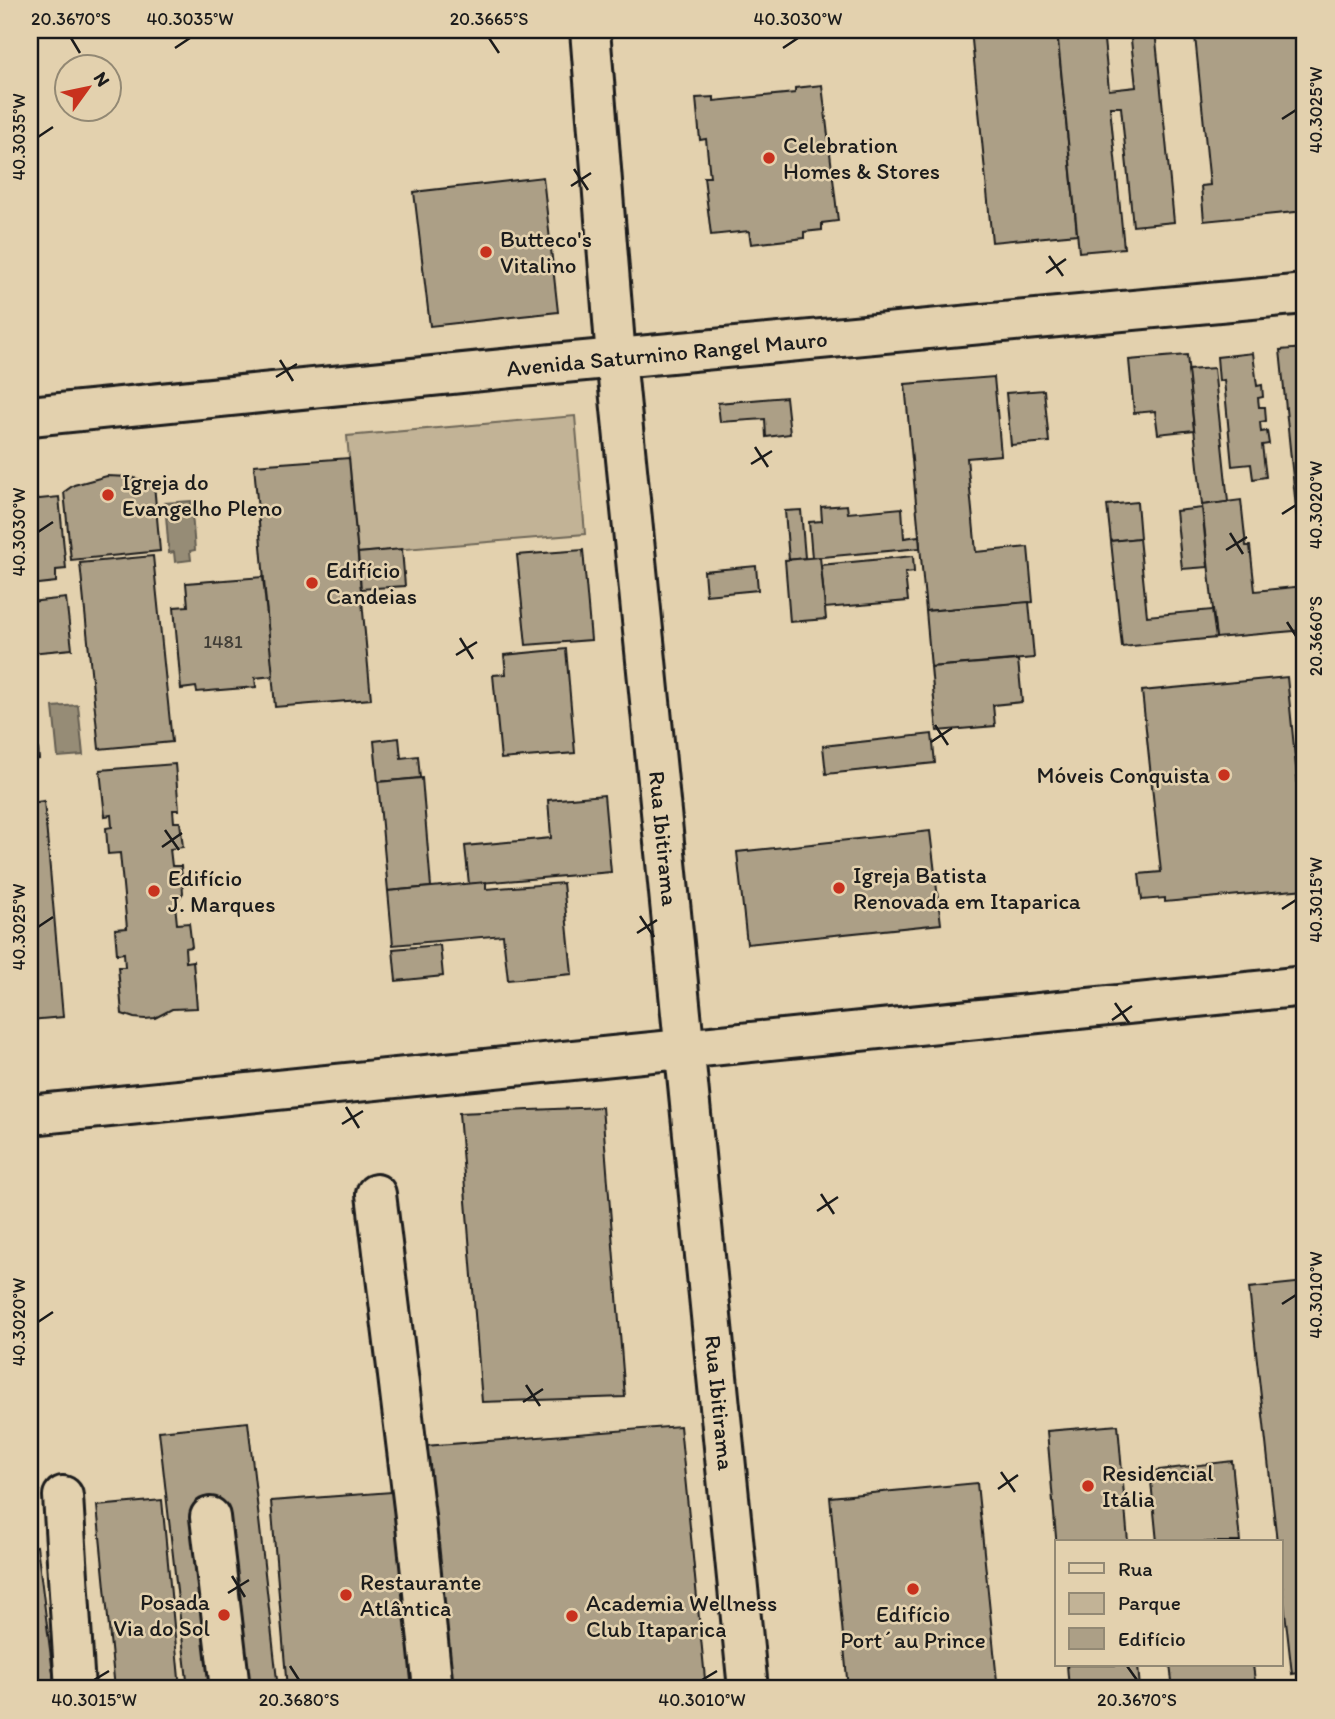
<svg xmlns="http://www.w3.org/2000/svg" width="1335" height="1719" font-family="Itim,sans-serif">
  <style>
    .green { fill: #c2b396; stroke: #6f6859; stroke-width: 2 }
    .water { fill: #968c76; stroke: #655f52; stroke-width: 2 }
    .building { fill: #ac9f86; stroke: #1c1c1c; stroke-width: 2 }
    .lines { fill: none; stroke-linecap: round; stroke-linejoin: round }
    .minor-casing { stroke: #1c1c1c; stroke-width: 44 }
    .major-casing { stroke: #1c1c1c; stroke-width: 44 }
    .minor { stroke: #e3d1ae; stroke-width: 38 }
    .major { stroke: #e3d1ae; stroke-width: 38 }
    .ticks { fill: none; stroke: #1c1c1c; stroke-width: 2.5 }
    .poi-dot { fill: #c8321e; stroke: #e3d1ae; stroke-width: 2.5 }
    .labels { text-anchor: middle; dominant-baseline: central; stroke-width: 5; stroke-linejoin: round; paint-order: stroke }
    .number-label { font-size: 19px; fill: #403d36 }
    .poi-label { font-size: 23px; fill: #1c1c1c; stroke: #e3d1ae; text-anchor: start }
    .street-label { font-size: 23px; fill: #1c1c1c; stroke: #e3d1ae }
    .neatline { fill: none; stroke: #1c1c1c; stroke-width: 2.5 }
    .ticks-label { font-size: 18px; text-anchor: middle; fill: #1c1c1c }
  </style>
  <rect width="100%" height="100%" fill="#e3d1ae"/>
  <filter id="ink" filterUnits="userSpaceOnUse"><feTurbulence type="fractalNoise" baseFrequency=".0143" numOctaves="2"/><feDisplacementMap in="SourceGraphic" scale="14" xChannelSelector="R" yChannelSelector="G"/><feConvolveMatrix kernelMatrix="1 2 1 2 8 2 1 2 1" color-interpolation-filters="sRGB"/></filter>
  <g filter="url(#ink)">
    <!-- green -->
    <polygon class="green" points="575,416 585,534 358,553 347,436"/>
    <!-- water -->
    <g class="water">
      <polygon points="191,501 195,550 190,551 191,560 175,562 174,552 169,553 165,503"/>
      <polygon points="78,705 83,755 58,757 53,707"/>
    </g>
    <!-- building -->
    <g class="building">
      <polygon points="971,30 1057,30 1077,234 992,242"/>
      <polygon points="1057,30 1103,30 1109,90 1136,87 1130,30 1155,30 1174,222 1133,226 1121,107 1110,107 1124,248 1079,252"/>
      <polygon points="1186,30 1305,30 1305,211 1204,221 1201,186 1210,185 1195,36 1186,37"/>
      <polygon points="822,85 838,221 822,223 822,230 804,232 804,238 751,244 749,231 711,235 704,177 710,177 706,139 700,140 696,98 714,97 714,101 795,93 795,88"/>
      <polygon points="30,151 34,193 30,194"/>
      <polygon points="543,177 558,312 430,326 414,192"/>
      <polygon points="1305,348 1305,596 1280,350"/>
      <polygon points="1253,353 1257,386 1262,385 1263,397 1258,398 1259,407 1265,407 1266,421 1260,422 1261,432 1267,431 1269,444 1262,445 1266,477 1253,479 1251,464 1232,466 1224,380 1219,381 1217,357"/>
      <polygon points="1187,355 1194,430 1158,434 1155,411 1134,413 1129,360"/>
      <polygon points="1214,368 1228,502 1202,505 1188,370"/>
      <polygon points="994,377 1001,455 967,458 976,552 1028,547 1033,602 926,611 905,384"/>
      <polygon points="1044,390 1049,442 1011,445 1006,393"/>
      <polygon points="786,397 790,434 766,437 765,419 720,422 718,403"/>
      <polygon points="349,458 371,699 275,707 254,465"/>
      <polygon points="107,476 131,477 154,484 160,551 71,560 64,492 74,485"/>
      <polygon points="59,497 66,569 56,570 56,582 30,585 30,500"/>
      <polygon points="1241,500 1246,546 1250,546 1255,591 1304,586 1305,630 1216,638 1202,505"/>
      <polygon points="1137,502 1140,538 1111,541 1107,505"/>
      <polygon points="847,505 848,513 902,508 904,538 919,536 920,548 812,558 809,522 822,521 821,507"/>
      <polygon points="1202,508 1208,567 1182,569 1176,511"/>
      <polygon points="801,510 805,558 789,560 785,511"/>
      <polygon points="1139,538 1147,616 1212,610 1216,638 1122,647 1111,541"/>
      <polygon points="402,549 405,586 361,589 358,553"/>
      <polygon points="583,550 591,640 526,645 517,555"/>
      <polygon points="153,556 172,742 99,749 80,563"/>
      <polygon points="913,556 914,572 905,573 908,601 825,608 821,565"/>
      <polygon points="820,557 826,619 790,622 785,560"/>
      <polygon points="756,566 758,590 706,595 704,571"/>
      <polygon points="263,577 273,676 255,678 256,687 197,692 196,687 181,689 174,607 188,606 186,583"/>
      <polygon points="66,598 72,649 30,653 30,602"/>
      <polygon points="1029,602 1034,658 931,667 926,611"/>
      <polygon points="566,649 575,753 501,759 493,675 506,674 504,655"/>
      <polygon points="1018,660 1022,702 993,705 995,726 937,731 931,667"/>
      <polygon points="30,667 39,759 30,760"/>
      <polygon points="1287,677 1305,858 1305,889 1165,902 1165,898 1142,900 1139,874 1161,872 1142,691"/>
      <polygon points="932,734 935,763 826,774 823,746"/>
      <polygon points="399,738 401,758 418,756 420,778 378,782 374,741"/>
      <polygon points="175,764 179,810 173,810 174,822 180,822 183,847 170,849 172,866 181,866 183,893 175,904 177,924 189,923 192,947 185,948 186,962 193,961 197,1008 172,1009 155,1018 145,1019 134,1018 122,1014 118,967 125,967 124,953 117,954 115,929 127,928 120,853 108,854 106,828 112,827 111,815 105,816 100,770"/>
      <polygon points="422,778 431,887 388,891 378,782"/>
      <polygon points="604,795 611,872 469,884 465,846 551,838 548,800"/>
      <polygon points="44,801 63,1017 30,1020 30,803"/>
      <polygon points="930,831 941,924 747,944 737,852"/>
      <polygon points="486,882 486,889 563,883 572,974 508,980 503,935 393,945 388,891"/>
      <polygon points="440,945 443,976 396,981 393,949"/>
      <polygon points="602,1107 625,1397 482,1402 459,1113"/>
      <polygon points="1305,1282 1305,1672 1292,1674 1281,1576 1281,1542 1277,1542 1249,1288"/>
      <polygon points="248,1422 278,1689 188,1689 159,1431"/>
      <polygon points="1118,1425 1128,1542 1057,1542 1057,1549 1047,1431"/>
      <polygon points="680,1426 706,1689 452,1689 425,1446"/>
      <polygon points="1232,1461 1240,1542 1157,1542 1150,1471"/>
      <polygon points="977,1483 997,1681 912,1689 848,1689 830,1497"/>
      <polygon points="405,1491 421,1689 287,1689 271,1501"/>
      <polygon points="162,1500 180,1689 115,1689 97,1506"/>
      <polygon points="37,1546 55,1689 30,1689 30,1547"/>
      <polygon points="1067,1665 1138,1665 1140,1689 1069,1689"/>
      <polygon points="1170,1665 1253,1665 1256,1689 1173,1689"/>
    </g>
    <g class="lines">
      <!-- minor casing -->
      <g class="minor-casing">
        <g id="minor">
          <path id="s1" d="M 590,30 L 616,358 L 748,1689"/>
          <polyline points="376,1194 415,1516 433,1689"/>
          <polyline points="63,1496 75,1689"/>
          <polyline points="210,1517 230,1689"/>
        </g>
      </g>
      <!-- major casing -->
      <g class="major-casing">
        <g id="major">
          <path id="s2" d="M 30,416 L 563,363 L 1305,294"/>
          <polyline points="30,1115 1305,986"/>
        </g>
      </g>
      <!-- minor -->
      <use href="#minor" class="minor"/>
      <!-- major -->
      <use href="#major" class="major"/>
    </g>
  </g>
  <!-- ticks -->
  <path class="ticks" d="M 71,38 L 80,53M 489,38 L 499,53M 175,48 L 190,38M 783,48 L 798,38M 1282,119 L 1296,110M 38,137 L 53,127M 574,169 L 588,190M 571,186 L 591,173M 1049,256 L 1063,276M 1046,273 L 1066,259M 280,360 L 293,381M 276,377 L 297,364M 755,447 L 768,467M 751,464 L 772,451M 1282,514 L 1296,505M 38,532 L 53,522M 1230,533 L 1243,554M 1226,550 L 1247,537M 1287,622 L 1296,636M 460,638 L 473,659M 456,655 L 477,642M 935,725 L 948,745M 931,742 L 952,728M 165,830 L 179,850M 162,847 L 182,833M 1282,909 L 1296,900M 640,916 L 654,937M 38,927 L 53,917M 637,933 L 657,920M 1115,1003 L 1129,1023M 1112,1020 L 1132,1006M 346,1107 L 359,1128M 342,1124 L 363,1111M 821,1194 L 834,1214M 817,1211 L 838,1197M 1282,1304 L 1296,1295M 38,1322 L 53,1312M 526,1385 L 540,1406M 523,1402 L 543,1389M 1001,1472 L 1015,1492M 998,1489 L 1018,1475M 232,1576 L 245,1597M 228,1593 L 249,1580M 290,1666 L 299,1680M 1127,1666 L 1137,1680M 94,1680 L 109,1671M 702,1680 L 717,1671"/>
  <!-- markers -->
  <g class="poi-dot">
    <circle cx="769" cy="158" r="7"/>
    <circle cx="486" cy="252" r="7"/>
    <circle cx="108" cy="495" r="7"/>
    <circle cx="312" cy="583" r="7"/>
    <circle cx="1224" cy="775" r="7"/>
    <circle cx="839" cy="888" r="7"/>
    <circle cx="154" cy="891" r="7"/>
    <circle cx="1088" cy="1486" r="7"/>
    <circle cx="913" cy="1589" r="7"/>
    <circle cx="346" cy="1595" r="7"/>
    <circle cx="224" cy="1615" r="7"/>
    <circle cx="572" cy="1616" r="7"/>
  </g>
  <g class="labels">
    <!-- number labels -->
    <g class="number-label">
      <text x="223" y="641">1481</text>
    </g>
    <!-- poi labels -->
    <g class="poi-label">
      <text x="783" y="145">Celebration<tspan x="783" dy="26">Homes &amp; Stores</tspan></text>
      <text x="500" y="239">Butteco's<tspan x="500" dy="26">Vitalino</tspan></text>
      <text x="122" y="482">Igreja do<tspan x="122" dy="26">Evangelho Pleno</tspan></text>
      <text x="326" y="570">Edifício<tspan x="326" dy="26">Candeias</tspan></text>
      <text x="1210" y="775" text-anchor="end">Móveis Conquista</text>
      <text x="853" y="875">Igreja Batista<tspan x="853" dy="26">Renovada em Itaparica</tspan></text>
      <text x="168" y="878">Edifício<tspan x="168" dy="26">J. Marques</tspan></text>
      <text x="1102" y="1473">Residencial<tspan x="1102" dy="26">Itália</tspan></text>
      <text x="360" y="1582">Restaurante<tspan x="360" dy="26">Atlântica</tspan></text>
      <text x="210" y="1602" text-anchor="end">Posada<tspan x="210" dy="26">Via do Sol</tspan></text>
      <text x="586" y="1603">Academia Wellness<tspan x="586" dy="26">Club Itaparica</tspan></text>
      <text x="913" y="1614" text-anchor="middle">Edifício<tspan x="913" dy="26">Port´au Prince</tspan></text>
    </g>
    <!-- street labels -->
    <g class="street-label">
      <text stroke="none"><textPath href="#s2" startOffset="640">Avenida Saturnino Rangel Mauro</textPath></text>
      <text stroke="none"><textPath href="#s1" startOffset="812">Rua Ibitirama</textPath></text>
      <text stroke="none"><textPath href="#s1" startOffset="1379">Rua Ibitirama</textPath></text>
    </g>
  </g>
  <!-- margin -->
  <rect width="1335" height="1719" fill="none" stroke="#e3d1ae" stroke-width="77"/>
  <!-- legend -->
  <rect x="1055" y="1540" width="228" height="126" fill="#e3d1ae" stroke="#938974" stroke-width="2"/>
  <rect x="1069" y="1563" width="35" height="10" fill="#e3d1ae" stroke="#938974" stroke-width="2"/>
  <text x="1118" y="1576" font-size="21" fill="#1c1c1c">Rua</text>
  <rect x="1069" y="1593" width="35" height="21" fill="#c2b396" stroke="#938974" stroke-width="2"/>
  <text x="1118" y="1610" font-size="21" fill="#1c1c1c">Parque</text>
  <rect x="1069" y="1628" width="35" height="21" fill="#ac9f86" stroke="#938974" stroke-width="2"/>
  <text x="1118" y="1646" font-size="21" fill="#1c1c1c">Edifício</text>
  <!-- north arrow -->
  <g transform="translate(88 88) rotate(57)"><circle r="33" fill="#e3d1ae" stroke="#938974" stroke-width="2"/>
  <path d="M0-5L12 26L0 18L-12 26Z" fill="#c8321e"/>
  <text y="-10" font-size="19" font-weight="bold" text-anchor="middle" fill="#1c1c1c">N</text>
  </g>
  <rect x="38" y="38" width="1258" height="1642" class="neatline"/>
  <g class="ticks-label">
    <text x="71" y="25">20.3670°S</text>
    <text x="190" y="25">40.3035°W</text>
    <text x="489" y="25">20.3665°S</text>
    <text x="798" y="25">40.3030°W</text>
    <text transform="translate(1316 110) rotate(-90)" y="6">40.3025°W</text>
    <text transform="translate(19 137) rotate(-90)" y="6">40.3035°W</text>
    <text transform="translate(1316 505) rotate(-90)" y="6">40.3020°W</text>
    <text transform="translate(19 532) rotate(-90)" y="6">40.3030°W</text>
    <text transform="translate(1316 636) rotate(-90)" y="6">20.3660°S</text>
    <text transform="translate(1316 900) rotate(-90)" y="6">40.3015°W</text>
    <text transform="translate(19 927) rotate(-90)" y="6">40.3025°W</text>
    <text transform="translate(1316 1295) rotate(-90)" y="6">40.3010°W</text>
    <text transform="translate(19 1322) rotate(-90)" y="6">40.3020°W</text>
    <text x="94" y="1706">40.3015°W</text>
    <text x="299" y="1706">20.3680°S</text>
    <text x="702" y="1706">40.3010°W</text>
    <text x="1137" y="1706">20.3670°S</text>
  </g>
</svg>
